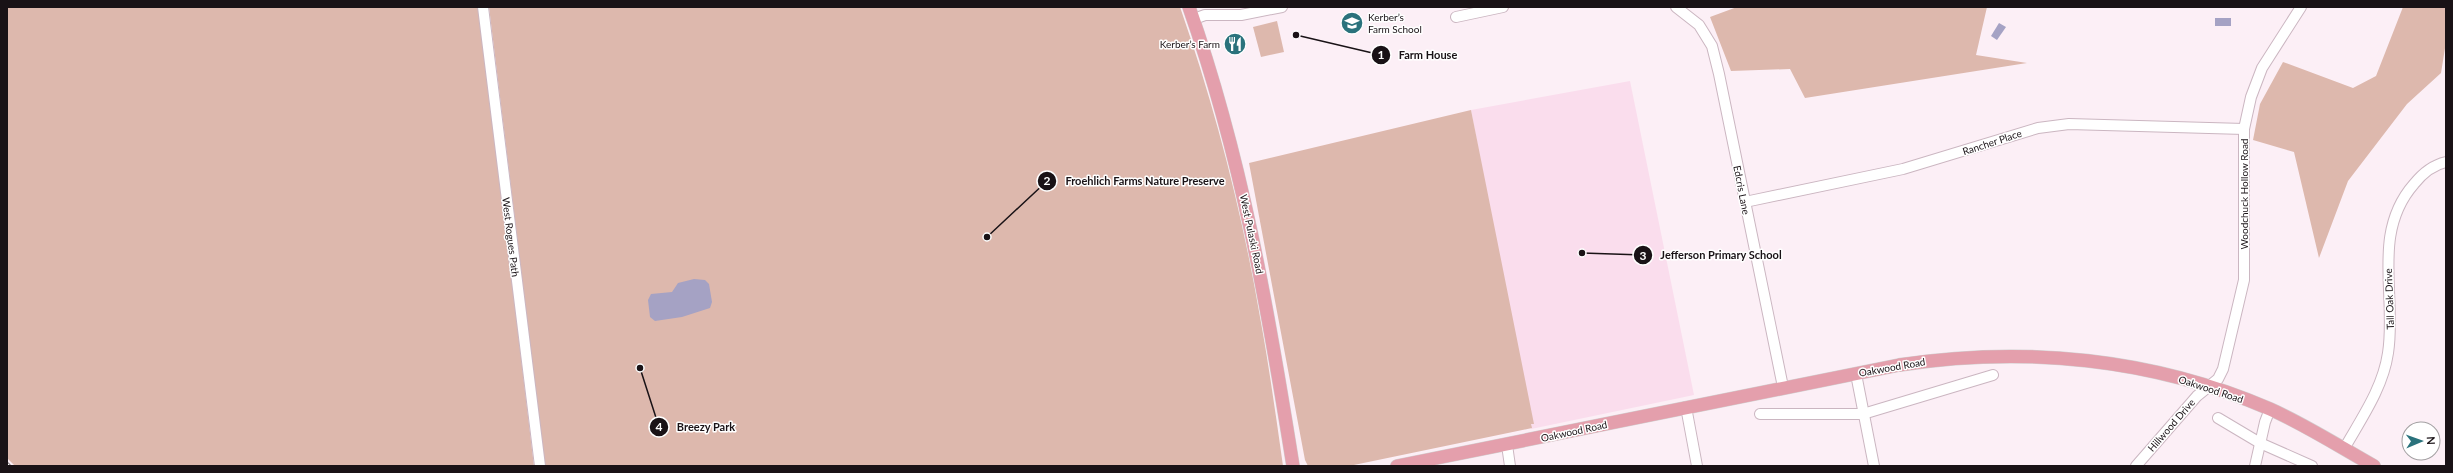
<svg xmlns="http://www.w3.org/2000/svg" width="2453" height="473" font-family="Lato,sans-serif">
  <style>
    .built { fill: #fadded }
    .green { fill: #ddb8ad }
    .water { fill: #a5a2c4 }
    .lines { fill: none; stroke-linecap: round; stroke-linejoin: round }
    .minor-casing { stroke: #cbb6c1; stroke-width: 12 }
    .major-casing { stroke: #d1d0d0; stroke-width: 14 }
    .minor { stroke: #fff; stroke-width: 10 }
    .major { stroke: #e49fac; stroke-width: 13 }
    .rail-casing { stroke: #50484c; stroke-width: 4 }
    .rail { stroke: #fff; stroke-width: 2.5; stroke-dasharray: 8; stroke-linecap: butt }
    .labels { text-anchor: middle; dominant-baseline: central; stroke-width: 3; stroke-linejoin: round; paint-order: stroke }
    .poi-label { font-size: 10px; fill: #191216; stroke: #fff; text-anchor: start }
    .street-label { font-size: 10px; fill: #191216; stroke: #fff }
    .leader { fill: none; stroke: #191216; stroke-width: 1.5 }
    .callout-dot { fill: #191216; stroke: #fff; stroke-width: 1.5 }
    .mark-label { font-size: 12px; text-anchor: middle; font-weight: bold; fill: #fff }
    .callout-label { font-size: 11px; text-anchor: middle; font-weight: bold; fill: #191216; stroke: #fff; stroke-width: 3; stroke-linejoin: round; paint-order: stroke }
  </style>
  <rect width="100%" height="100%" fill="#fceff6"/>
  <!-- built -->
  <polygon class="built" points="1630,81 1694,395 1531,429 1471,110"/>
  <!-- green -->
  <g class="green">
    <polygon points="7,7 479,7 534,466 15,466 7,458"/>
    <path d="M 489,7 L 1180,7 C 1215,107 1242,212 1260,317 C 1269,366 1276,416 1283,466 L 545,466 Z"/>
    <polygon points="1737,7 1987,7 1976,55 2027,63 1805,98 1790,69 1731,71 1710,17"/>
    <polygon points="2403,7 2446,7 2446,42 2441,73 2407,104 2348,181 2319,258 2294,152 2253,140 2260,104 2283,62 2353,88 2376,76"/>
    <polygon points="1277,21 1284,52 1261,57 1253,27"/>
    <polygon points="1471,110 1534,424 1531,424 1532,428 1349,466 1308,466 1305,460 1249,163"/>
  </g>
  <!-- water -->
  <g class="water">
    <rect x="2215" y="18" width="16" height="8"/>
    <polygon points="1999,23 2006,27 1997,40 1991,36"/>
    <polygon points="694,279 705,280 709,284 712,302 710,308 682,317 655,321 650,317 648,300 651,294 672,292 678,283"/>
  </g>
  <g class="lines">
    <!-- minor casing -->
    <g class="minor-casing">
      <g id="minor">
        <polyline points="483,7 540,466"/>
        <polyline points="1676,7 1699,25 1712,46 1719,74 1783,387"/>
        <polyline points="1456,17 1503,7"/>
        <polyline points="1194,19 1205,15 1241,15 1282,7"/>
        <polyline points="1745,202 1903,169 2038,128 2069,124 2244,129"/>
        <polyline points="1856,374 1874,466"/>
        <polyline points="1686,407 1697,466"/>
        <polyline points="1760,414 1863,414 1993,375"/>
        <polyline points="2218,418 2260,443 2312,466"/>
        <polyline points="1507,445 1510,466"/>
        <path d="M 2344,449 C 2361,419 2383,388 2388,353 C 2397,296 2371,233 2414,184 C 2422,174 2433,165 2446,162"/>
        <polyline points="2136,466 2197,396 2218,379 2223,369 2244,280 2244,129 2251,97 2262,68 2301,7"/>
        <polyline points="2255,466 2265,422 2270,409"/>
      </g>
    </g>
    <!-- major casing -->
    <g class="major-casing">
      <g id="major">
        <path d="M 1189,7 C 1242,158 1268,309 1293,466"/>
        <path d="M 1397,466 L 1899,365 C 2025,346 2152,358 2270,409 C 2306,425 2340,447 2374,466"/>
      </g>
    </g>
    <!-- minor -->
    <use href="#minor" class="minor"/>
    <!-- major -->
    <use href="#major" class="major"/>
    <!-- rail casing -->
    <g class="rail-casing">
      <polyline id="rail" points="7,464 9,466"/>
    </g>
    <!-- rail -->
    <use href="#rail" class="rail"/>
  </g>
  <!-- icons -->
  <defs>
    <g id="school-disc" transform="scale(1.15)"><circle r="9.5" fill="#2a727c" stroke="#fff"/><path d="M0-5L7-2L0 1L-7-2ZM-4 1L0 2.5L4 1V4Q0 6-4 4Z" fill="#fff"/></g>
    <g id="restaurant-disc" transform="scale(1.15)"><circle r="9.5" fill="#2a727c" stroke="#fff"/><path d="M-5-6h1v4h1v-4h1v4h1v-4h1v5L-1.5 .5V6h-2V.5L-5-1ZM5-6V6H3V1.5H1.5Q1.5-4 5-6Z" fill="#fff"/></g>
  </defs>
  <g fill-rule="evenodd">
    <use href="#school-disc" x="1352" y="23"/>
    <use href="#restaurant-disc" x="1235" y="44"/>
  </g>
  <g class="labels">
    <!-- poi labels -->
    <g class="poi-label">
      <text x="1368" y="17">Kerber’s<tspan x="1368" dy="12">Farm School</tspan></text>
      <text x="1220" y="44" text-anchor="end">Kerber’s Farm</text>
    </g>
    <!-- street labels -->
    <g class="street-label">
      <text transform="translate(1992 142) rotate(-18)">Rancher Place</text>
      <text transform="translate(1742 190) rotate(79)">Edcris Lane</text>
      <text transform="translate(2244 194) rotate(-90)">Woodchuck Hollow Road</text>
      <text transform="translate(1252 234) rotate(78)">West Pulaski Road</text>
      <text transform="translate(511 237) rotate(83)">West Rogues Path</text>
      <text transform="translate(2389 299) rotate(-92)">Tall Oak Drive</text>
      <text transform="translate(1892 367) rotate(-10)">Oakwood Road</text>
      <text transform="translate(2211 389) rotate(18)">Oakwood Road</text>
      <text transform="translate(2171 425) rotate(-49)">Hillwood Drive</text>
      <text transform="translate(1574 431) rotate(-12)">Oakwood Road</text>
    </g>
  </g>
  <!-- callouts -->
  <path class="leader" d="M1296 35L1381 55M987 237L1047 181M1582 253L1643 255M640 368L659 427"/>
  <g class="callout-dot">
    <circle cx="1296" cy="35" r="4"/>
    <circle cx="987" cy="237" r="4"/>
    <circle cx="1582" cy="253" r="4"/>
    <circle cx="640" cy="368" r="4"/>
    <circle cx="1381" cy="55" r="10"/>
    <circle cx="1047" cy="181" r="10"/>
    <circle cx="1643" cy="255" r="10"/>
    <circle cx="659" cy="427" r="10"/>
  </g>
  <g class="mark-label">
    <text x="1381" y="59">1</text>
    <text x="1047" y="185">2</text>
    <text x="1643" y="260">3</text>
    <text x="659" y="431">4</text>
  </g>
  <g class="callout-label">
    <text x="1428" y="59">Farm House</text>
    <text x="1145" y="185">Froehlich Farms Nature Preserve</text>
    <text x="1721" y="259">Jefferson Primary School</text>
    <text x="706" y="431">Breezy Park</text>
  </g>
  <!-- border -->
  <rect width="2453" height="473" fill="none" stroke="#191216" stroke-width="16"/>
  <!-- north arrow -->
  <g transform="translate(2421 441) rotate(88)"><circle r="19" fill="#ffffff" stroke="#a3a0a2"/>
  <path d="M0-3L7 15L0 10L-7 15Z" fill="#2a727c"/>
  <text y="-6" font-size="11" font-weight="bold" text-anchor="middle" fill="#191216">N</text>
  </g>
</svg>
